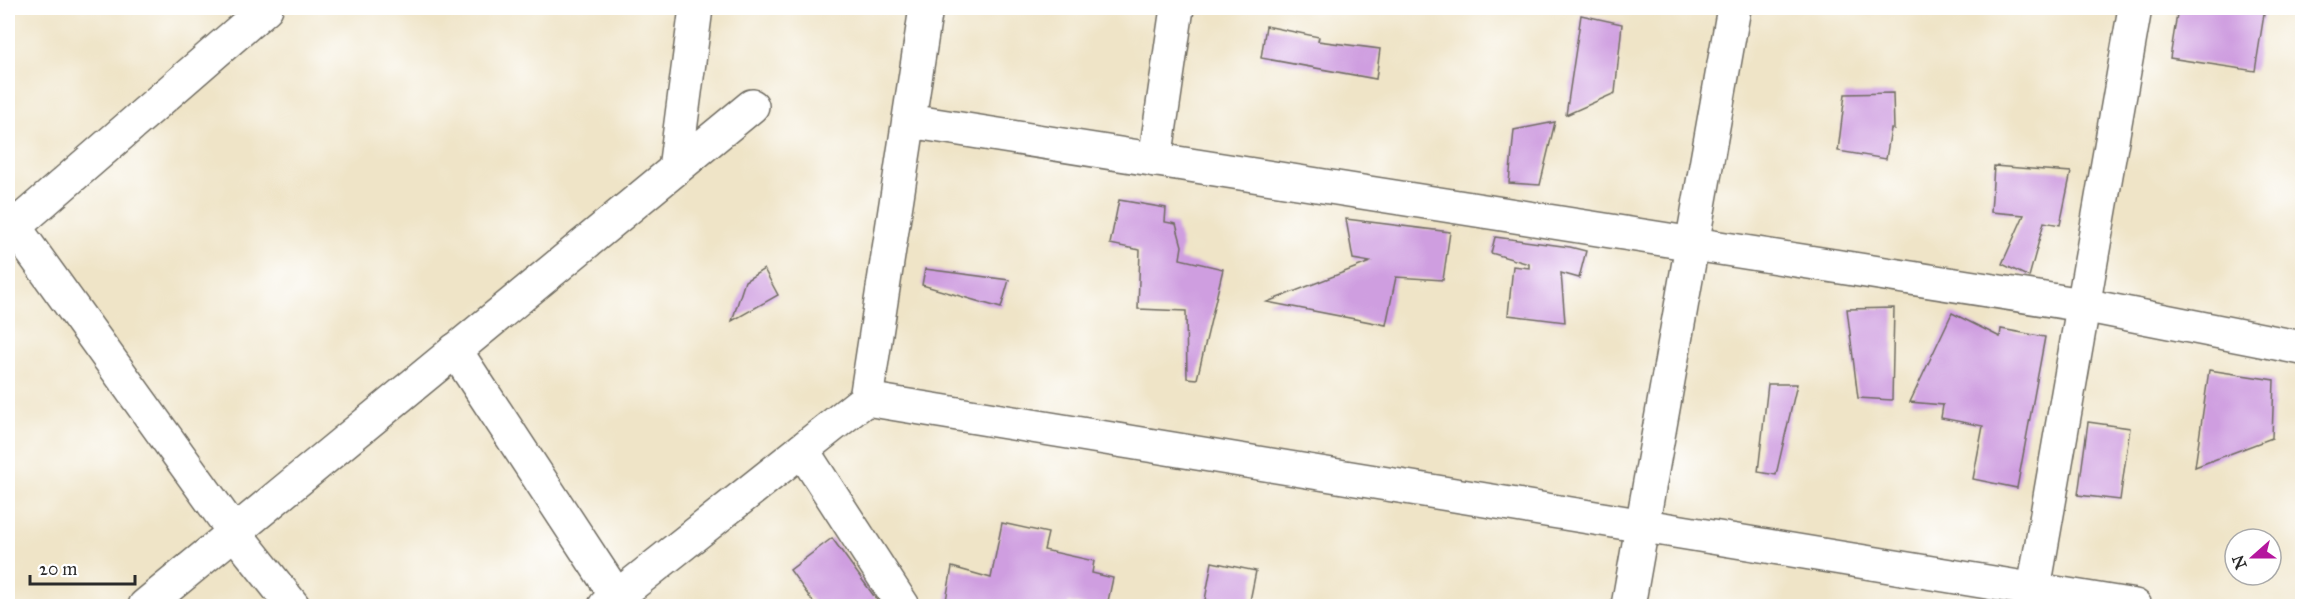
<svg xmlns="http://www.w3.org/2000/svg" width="2310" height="614" font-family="'IM FELL Great Primer',serif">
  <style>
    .building { fill: #cf9ee0 }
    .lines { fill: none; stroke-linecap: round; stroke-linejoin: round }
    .minor-casing { stroke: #706c62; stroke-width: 36 }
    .minor { stroke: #fff; stroke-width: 33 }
  </style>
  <rect width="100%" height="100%" fill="#fff"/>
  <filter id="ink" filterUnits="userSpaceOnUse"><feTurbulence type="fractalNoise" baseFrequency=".0167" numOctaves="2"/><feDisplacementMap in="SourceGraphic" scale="12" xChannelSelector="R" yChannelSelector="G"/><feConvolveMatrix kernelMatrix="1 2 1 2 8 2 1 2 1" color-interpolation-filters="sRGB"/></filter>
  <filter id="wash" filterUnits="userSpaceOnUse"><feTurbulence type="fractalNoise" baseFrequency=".008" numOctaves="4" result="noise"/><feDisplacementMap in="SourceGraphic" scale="24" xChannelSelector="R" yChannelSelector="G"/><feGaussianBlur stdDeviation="1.35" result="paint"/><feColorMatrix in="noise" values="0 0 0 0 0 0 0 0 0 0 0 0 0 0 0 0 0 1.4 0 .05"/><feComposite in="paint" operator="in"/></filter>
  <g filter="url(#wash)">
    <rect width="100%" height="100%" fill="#efe4c7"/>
    <g id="blocks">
      <!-- building -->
      <g class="building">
        <polygon points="2178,8 2265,8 2255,71 2170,58"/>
        <polygon points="1581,15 1622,24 1615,93 1566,115"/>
        <polygon points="1266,26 1319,37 1318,41 1380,49 1376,79 1261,58"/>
        <polygon points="1893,93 1894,129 1891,129 1886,159 1838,151 1845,94"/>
        <polygon points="1555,122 1540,185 1509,183 1514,130"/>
        <polygon points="1994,166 2071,172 2060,225 2044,222 2029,277 2002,264 2024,215 1991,212"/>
        <polygon points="1119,200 1166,208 1165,222 1176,224 1182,246 1180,259 1223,269 1197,379 1187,378 1186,311 1138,309 1140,250 1110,244"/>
        <polygon points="1346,219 1450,232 1443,280 1396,277 1386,325 1267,302 1370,262 1353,259"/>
        <polygon points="1495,237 1570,247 1586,251 1579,278 1561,273 1565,322 1508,315 1513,266 1529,268 1529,264 1491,253"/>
        <polygon points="764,269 778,295 732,321 745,281"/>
        <polygon points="925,269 1009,280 1001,308 922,285"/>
        <polygon points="1894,308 1892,400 1858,398 1847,309"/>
        <polygon points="1952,313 2000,337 2001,329 2045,337 2017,488 1973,479 1983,426 1941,418 1943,405 1910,402"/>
        <polygon points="2209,370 2274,380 2272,438 2195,467"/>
        <polygon points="1768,384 1797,384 1776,475 1758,472"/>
        <polygon points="2088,422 2130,428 2120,500 2078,495"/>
        <polygon points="1002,523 1048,533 1044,550 1094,561 1092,573 1113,578 1107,606 1087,606 1069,602 1067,606 945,606 952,567 991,578"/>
        <polygon points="832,538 879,603 881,606 816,606 790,570"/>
        <polygon points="1212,562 1256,571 1249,606 1236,606 1205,600"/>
      </g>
    </g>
  </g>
  <g filter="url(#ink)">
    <use href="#blocks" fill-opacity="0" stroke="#706c62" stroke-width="1.5"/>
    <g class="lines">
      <!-- minor casing -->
      <g class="minor-casing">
        <g id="minor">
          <polyline points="909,121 2083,305 2302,348"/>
          <polyline points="1155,160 1177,8"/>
          <polyline points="675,169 696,8"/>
          <polyline points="8,218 234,532 293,606"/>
          <polyline points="14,227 266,8"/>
          <polyline points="455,350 623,606"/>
          <polyline points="866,399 2135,606"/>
          <polyline points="802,450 903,606"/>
          <polyline points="145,606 752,106"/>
          <polyline points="605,606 866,399 926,8"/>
          <polyline points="1628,606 1734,8"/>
          <polyline points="2031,606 2135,8"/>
        </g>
      </g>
      <!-- minor -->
      <use href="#minor" class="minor"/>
    </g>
  </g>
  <!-- margin -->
  <rect width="2310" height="614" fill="none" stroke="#fff" stroke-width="30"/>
  <!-- north arrow -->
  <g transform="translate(2253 557) rotate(249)"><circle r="28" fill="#ffffff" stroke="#aaaaaa" stroke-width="1.5"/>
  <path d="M0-4.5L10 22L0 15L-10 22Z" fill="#b5179e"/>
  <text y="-9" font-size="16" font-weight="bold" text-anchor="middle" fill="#2b2b2b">N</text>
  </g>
  <!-- scale -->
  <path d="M30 575v9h105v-9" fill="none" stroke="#2b2b2b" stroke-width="3"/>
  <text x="39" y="575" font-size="18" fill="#2b2b2b" stroke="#ffffff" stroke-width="4.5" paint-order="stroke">20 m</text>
</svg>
